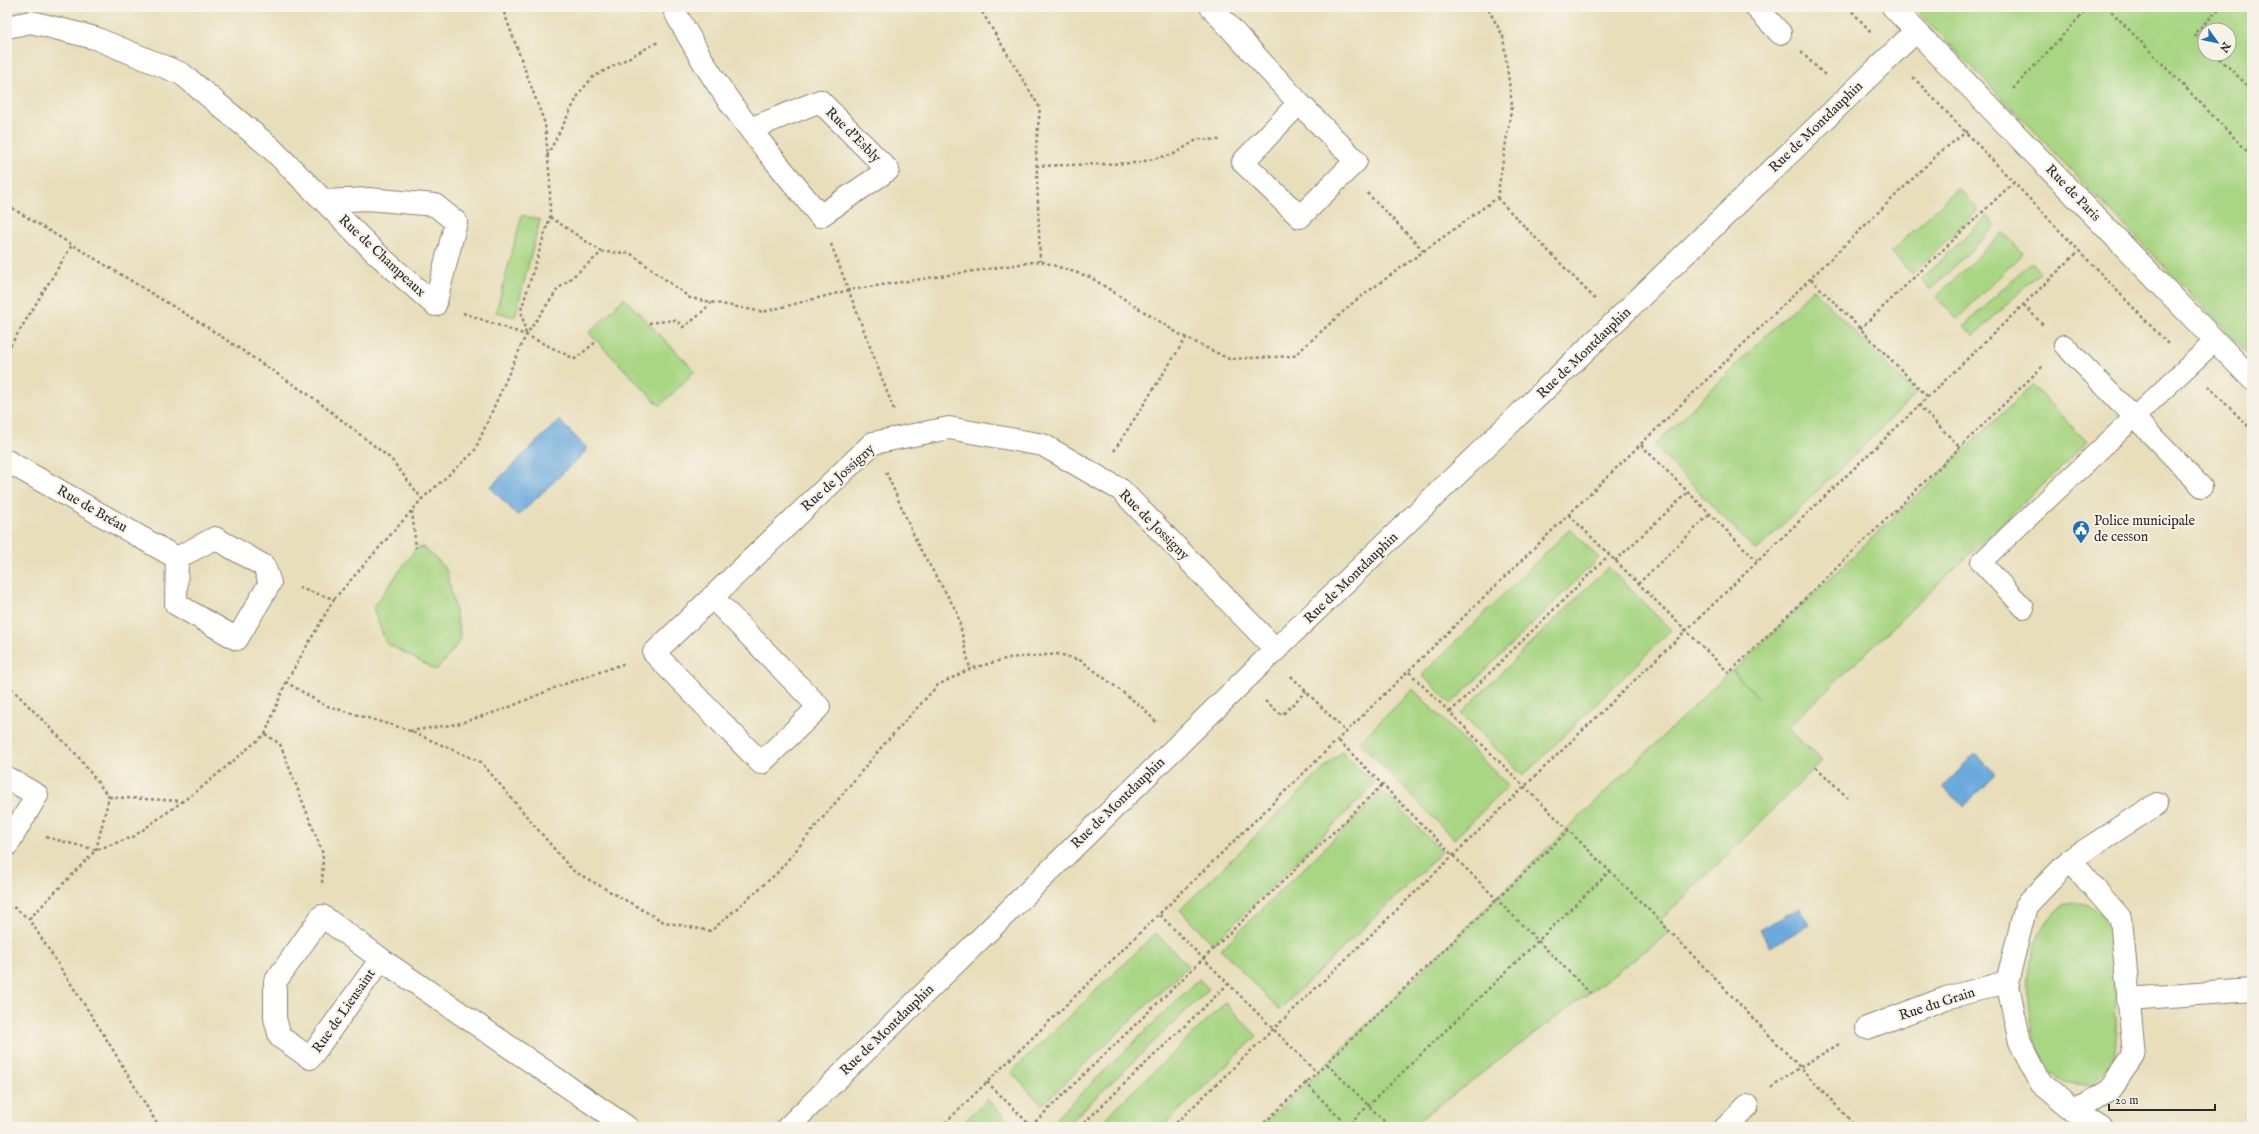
<svg xmlns="http://www.w3.org/2000/svg" width="2259" height="1134" font-family="'IM FELL English',serif">
  <style>
    .green { fill: #a8d683; stroke: #6a8057; fill-rule: evenodd }
    .water { fill: #6aaadd; stroke: #4a6a84 }
    .lines { fill: none; stroke-linecap: round; stroke-linejoin: round }
    .lane-casing { stroke: #8a8472; stroke-width: 22 }
    .street-casing { stroke: #8a8472; stroke-width: 24 }
    .path { stroke: #8a8472; stroke-width: 2.5; stroke-dasharray: 3 3; stroke-linecap: butt }
    .lane { stroke: #fff; stroke-width: 20 }
    .street { stroke: #fff; stroke-width: 22 }
    .labels { text-anchor: middle; dominant-baseline: central; stroke-width: 4; stroke-linejoin: round; paint-order: stroke }
    .street-label { font-size: 14px; fill: #2b2b2b; stroke: #f7f3e8 }
    .poi-label { font-size: 14px; fill: #2b2b2b; stroke: #f7f3e8; text-anchor: start }
  </style>
  <rect width="100%" height="100%" fill="#f7f3e8"/>
  <filter id="ink" filterUnits="userSpaceOnUse"><feTurbulence type="fractalNoise" baseFrequency=".025" numOctaves="2"/><feDisplacementMap in="SourceGraphic" scale="8" xChannelSelector="R" yChannelSelector="G"/><feConvolveMatrix kernelMatrix="1 2 1 2 8 2 1 2 1" color-interpolation-filters="sRGB"/></filter>
  <filter id="wash" filterUnits="userSpaceOnUse"><feTurbulence type="fractalNoise" baseFrequency=".012" numOctaves="4" result="noise"/><feDisplacementMap in="SourceGraphic" scale="16" xChannelSelector="R" yChannelSelector="G"/><feGaussianBlur stdDeviation="0.9" result="paint"/><feColorMatrix in="noise" values="0 0 0 0 0 0 0 0 0 0 0 0 0 0 0 0 0 1.4 0 .05"/><feComposite in="paint" operator="in"/></filter>
  <g filter="url(#wash)">
    <rect width="100%" height="100%" fill="#e8deba"/>
    <!-- green -->
    <g class="green">
      <path d="M 1914,7 L 2252,7 L 2252,358 ZM 2205,30 L 2229,30 L 2229,54 L 2205,54 Z"/>
      <polygon points="1958,188 1979,209 1912,274 1891,252"/>
      <polygon points="522,215 540,220 515,317 496,312"/>
      <polygon points="1987,216 1996,226 1930,290 1921,280"/>
      <polygon points="2003,232 2023,253 1957,319 1936,297"/>
      <polygon points="2031,262 2040,272 1974,336 1964,326"/>
      <polygon points="1813,289 1916,394 1756,551 1654,446"/>
      <polygon points="624,298 695,371 660,406 589,333"/>
      <polygon points="2032,385 2087,442 1787,728 1822,761 1660,921 1670,932 1410,1127 1261,1127 1731,670 1759,699 1733,671"/>
      <polygon points="1570,529 1599,558 1451,704 1422,675"/>
      <polygon points="423,547 440,562 447,572 461,639 448,657 436,670 386,643 373,608 416,548"/>
      <polygon points="1608,567 1671,630 1523,776 1461,713"/>
      <polygon points="1413,689 1508,786 1454,839 1359,742"/>
      <polygon points="1342,751 1375,784 1213,944 1180,910"/>
      <polygon points="1383,791 1442,852 1279,1010 1221,949"/>
      <path d="M 2065,903 C 2090,904 2106,908 2112,935 L 2117,1041 L 2115,1059 L 2092,1085 C 2079,1084 2064,1085 2054,1076 C 2046,1070 2042,1059 2039,1050 C 2023,1006 2021,932 2065,903 Z"/>
      <polygon points="1156,933 1188,966 1042,1105 1011,1072"/>
      <polygon points="1199,979 1209,989 1065,1127 1056,1118"/>
      <polygon points="1225,1003 1257,1036 1162,1127 1096,1127"/>
      <polygon points="987,1099 1014,1127 959,1127"/>
    </g>
    <!-- water -->
    <g class="water">
      <polygon points="559,420 588,449 518,516 490,487"/>
      <polygon points="1975,753 1995,773 1964,807 1943,787"/>
      <polygon points="1799,908 1809,925 1770,947 1760,930"/>
    </g>
  </g>
  <g filter="url(#ink)">
    <g class="lines">
      <!-- lane casing -->
      <g class="lane-casing">
        <g id="lane">
          <polyline points="2064,345 2202,487"/>
          <polyline points="2024,608 1981,562 2215,341"/>
        </g>
      </g>
      <!-- street casing -->
      <g class="street-casing">
        <g id="street">
          <path d="M 673,7 C 678,19 686,31 692,42 C 726,105 775,160 820,216 L 888,170 L 820,101 L 750,129"/>
          <polyline points="1211,7 1299,103 1356,161 1300,217 1243,162 1299,103"/>
          <polyline points="1756,7 1780,33"/>
          <polyline points="1893,7 2252,379"/>
          <polyline points="7,27 31,22 95,38 182,74 271,148 376,253 435,305 456,222 435,205 368,199 324,201"/>
          <polyline points="7,461 177,558"/>
          <polygon points="215,538 264,566 270,583 237,639 176,604 177,558"/>
          <polyline points="712,597 819,707 761,763 654,653 873,443 949,428 1043,445 1121,490 1276,650"/>
          <polyline points="7,778 37,795 7,845"/>
          <polygon points="2070,860 2121,919 2134,1055 2110,1089 2075,1111 2041,1083 2020,1042 2007,982 2026,906"/>
          <polyline points="2070,860 2157,804"/>
          <polyline points="381,959 310,1058 280,1037 275,1018 275,982 322,916 381,959 385,962 627,1127"/>
          <polyline points="2128,999 2252,990"/>
          <polyline points="1867,1028 1946,998 2007,982"/>
          <polyline points="2075,1111 2101,1127"/>
          <polyline points="788,1127 1270,655 1916,31"/>
          <polyline points="1726,1127 1747,1106"/>
        </g>
      </g>
      <!-- path -->
      <g class="path">
        <polyline points="502,7 545,124 550,182 550,217 521,310 526,334"/>
        <polyline points="979,7 1040,108 1036,146 1040,261"/>
        <polyline points="1848,7 1871,32"/>
        <polyline points="2107,7 2252,156"/>
        <polyline points="2205,45 2194,34 2221,7"/>
        <polyline points="1801,52 1826,76"/>
        <polyline points="2215,54 2252,90"/>
        <polyline points="1913,77 2169,345"/>
        <polyline points="2013,89 2089,7"/>
        <polyline points="547,156 580,92 593,77 658,42"/>
        <polyline points="1036,166 1136,163 1174,154 1198,139 1222,140"/>
        <polyline points="1367,193 1425,252"/>
        <polyline points="1497,198 1595,299"/>
        <polyline points="7,205 210,329 315,399 391,459 422,499"/>
        <polyline points="550,217 602,252"/>
        <polyline points="831,244 894,410"/>
        <polyline points="1811,279 1927,396"/>
        <polyline points="2024,305 2044,326"/>
        <polyline points="463,313 526,335 575,359 597,341"/>
        <polyline points="649,323 676,320 683,327 696,318 711,303"/>
        <polyline points="1860,329 2014,182"/>
        <polyline points="7,351 72,245"/>
        <polyline points="2208,386 2252,430"/>
        <polyline points="1918,405 1960,447"/>
        <polyline points="1641,445 1757,561"/>
        <polyline points="1114,451 1186,338"/>
        <polyline points="886,472 919,547 957,612 970,669"/>
        <polyline points="412,511 416,548"/>
        <polyline points="1569,515 1729,673 2044,365"/>
        <polyline points="1615,561 1688,492"/>
        <polyline points="1638,584 1710,514"/>
        <polyline points="299,588 334,599 286,682 324,705 405,729 481,762 572,870 664,922 711,931 777,873 885,743 938,685 970,669 1009,658 1059,654 1082,661 1143,708 1157,723"/>
        <polyline points="334,599 422,499 474,452 526,335 558,289 602,252 630,253 690,298 763,312 849,290 1040,261 1090,277 1179,334 1229,359 1294,356 1355,301 1497,198 1512,105 1503,36 1487,7"/>
        <polyline points="1409,672 1660,921 1857,1127"/>
        <polyline points="1291,676 1347,733"/>
        <polyline points="7,684 76,754 109,797 96,850 29,919"/>
        <polyline points="1265,701 1282,715 1306,691"/>
        <polyline points="1450,712 1609,555"/>
        <polyline points="410,731 457,724 505,709 559,686 626,663"/>
        <polyline points="265,734 280,744 323,854 322,886"/>
        <polyline points="1339,741 1590,993"/>
        <polyline points="1816,767 1847,797"/>
        <polyline points="109,797 182,801"/>
        <polyline points="46,837 96,850 133,837 201,788 265,734 286,682"/>
        <polyline points="7,907 15,908 29,919 104,1035 159,1127"/>
        <polyline points="1160,915 1317,1073"/>
        <polyline points="1327,1064 1390,1127"/>
        <polyline points="987,1082 1032,1127"/>
        <polyline points="1305,1082 1348,1127"/>
        <polyline points="1771,1088 1800,1067 1841,1043"/>
        <polyline points="1031,1126 1382,785"/>
        <polyline points="941,1127 1939,153 1970,129"/>
        <polyline points="1080,1127 1228,984"/>
        <polyline points="1172,1127 2079,251"/>
        <polyline points="1260,1127 1569,830"/>
        <polyline points="1346,1127 1610,871"/>
      </g>
      <!-- lane -->
      <use href="#lane" class="lane"/>
      <!-- street -->
      <use href="#street" class="street"/>
    </g>
  </g>
  <!-- icons -->
  <defs>
    <g id="civic-pin" transform="scale(0.9)"><path d="M0 17L-7.5 6A9.5 9.5 0 1 1 7.5 6Z" fill="#1f6fb2" stroke="#f7f3e8"/><path d="M-.6-6.5H3V-4.5H.6V-3L4-1V1h2V6H-6V1h2V-1L-.6-3ZM-1.2 2.5V6h2.4V2.5Z" fill="#fff"/></g>
  </defs>
  <g fill-rule="evenodd">
    <use href="#civic-pin" x="2081" y="529"/>
  </g>
  <g class="labels">
    <!-- street labels -->
    <g class="street-label">
      <text transform="translate(1816 127) rotate(-44)">Rue de Montdauphin</text>
      <text transform="translate(853 135) rotate(45)">Rue d'Esbly</text>
      <text transform="translate(2073 193) rotate(46)">Rue de Paris</text>
      <text transform="translate(382 256) rotate(43)">Rue de Champeaux</text>
      <text transform="translate(1584 353) rotate(-44)">Rue de Montdauphin</text>
      <text transform="translate(838 478) rotate(-42)">Rue de Jossigny</text>
      <text transform="translate(92 509) rotate(30)">Rue de Bréau</text>
      <text transform="translate(1154 525) rotate(45)">Rue de Jossigny</text>
      <text transform="translate(1351 578) rotate(-44)">Rue de Montdauphin</text>
      <text transform="translate(1118 803) rotate(-44)">Rue de Montdauphin</text>
      <text transform="translate(1937 1004) rotate(-18)">Rue du Grain</text>
      <text transform="translate(344 1011) rotate(-55)">Rue de Lieusaint</text>
      <text transform="translate(887 1030) rotate(-44)">Rue de Montdauphin</text>
    </g>
    <!-- poi labels -->
    <g class="poi-label">
      <text x="2094" y="521">Police municipale<tspan x="2094" dy="16">de cesson</tspan></text>
    </g>
  </g>
  <!-- margin -->
  <rect width="2259" height="1134" fill="none" stroke="#f7f3e8" stroke-width="24"/>
  <!-- north arrow -->
  <g transform="translate(2217 42) rotate(123)"><circle r="19" fill="#f7f3e8" stroke="#a5a39c"/>
  <path d="M0-3L7 15L0 10L-7 15Z" fill="#1f6fb2"/>
  <text y="-6" font-size="11" font-weight="bold" text-anchor="middle" fill="#2b2b2b">N</text>
  </g>
  <!-- scale -->
  <path d="M2109 1104v6h106v-6" fill="none" stroke="#2b2b2b" stroke-width="2"/>
  <text x="2115" y="1104" font-size="12" fill="#2b2b2b" stroke="#f7f3e8" stroke-width="3" paint-order="stroke">20 m</text>
</svg>
